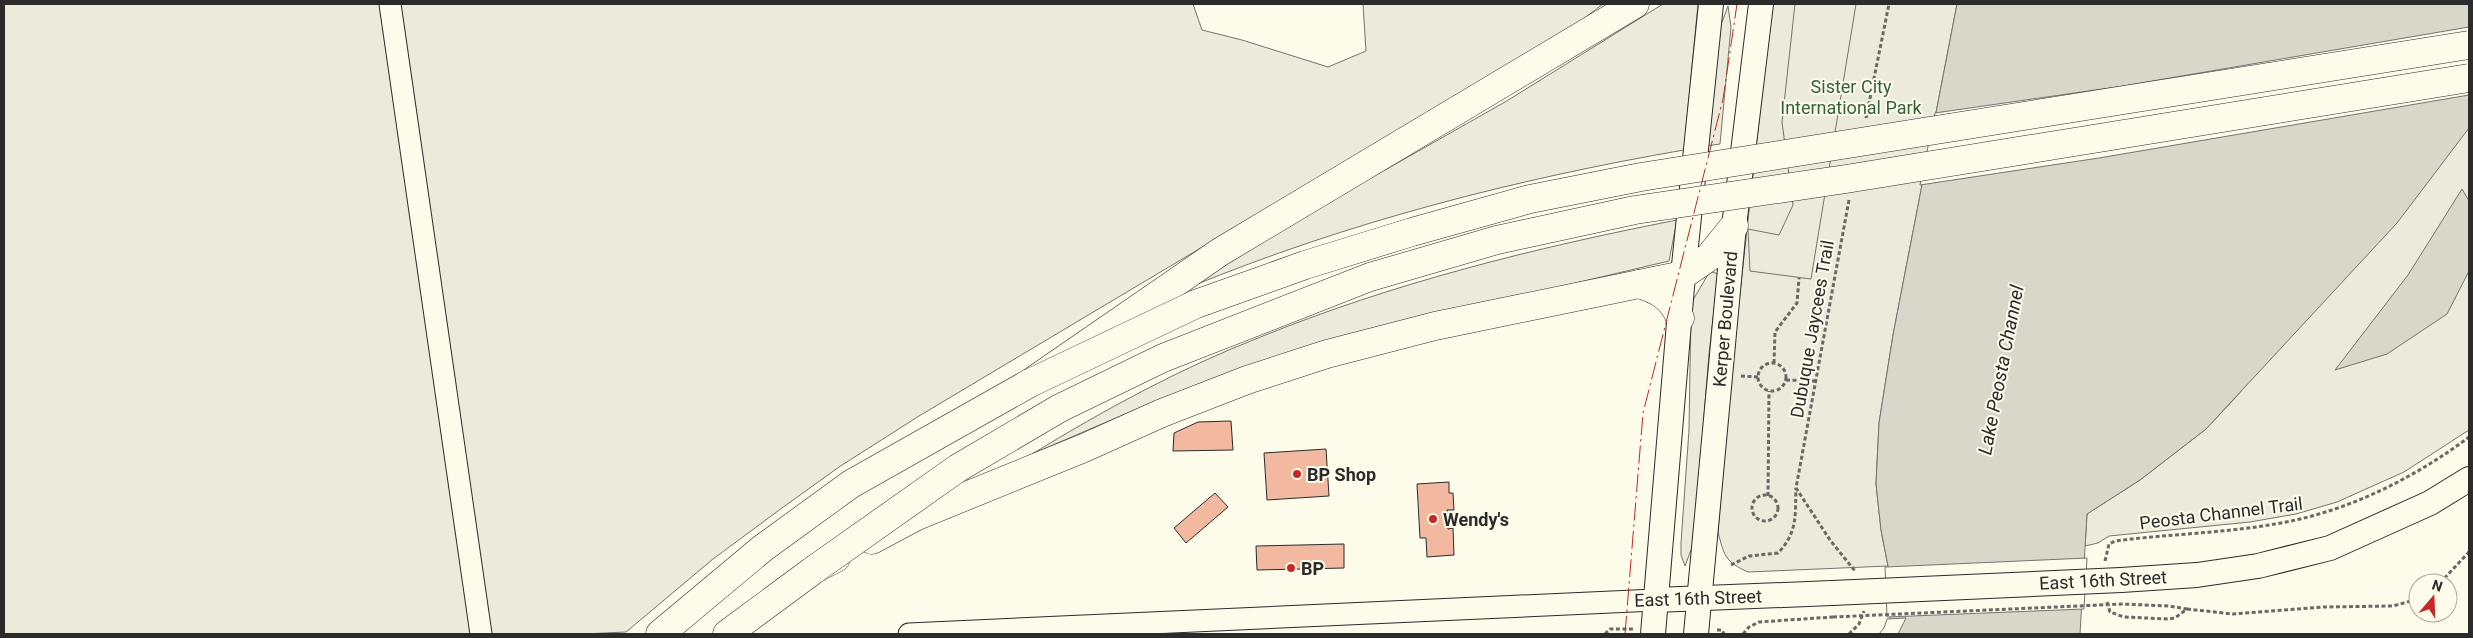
<svg xmlns="http://www.w3.org/2000/svg" width="2473" height="638" font-family="Roboto,sans-serif">
  <style>
    .green { fill: #ecebdb; stroke: #74746e }
    .parking { fill: #eceadb; stroke: #74746e }
    .water { fill: #d8d7c9; stroke: #74746e }
    .pier { fill: #fdfbea; stroke: #74746e }
    .building { fill: #f2b8a0; stroke: #2b2b2b }
    .lines { fill: none; stroke-linecap: round; stroke-linejoin: round }
    .tertiary-casing { stroke: #2b2b2b; stroke-width: 23 }
    .secondary-casing { stroke: #2b2b2b; stroke-width: 26 }
    .motorway-casing { stroke: #2b2b2b; stroke-width: 29 }
    .path { stroke: #6a6964; stroke-width: 3; stroke-dasharray: 4 2.5; stroke-linecap: butt }
    .tertiary { stroke: #fdfbea; stroke-width: 21 }
    .secondary { stroke: #fdfbea; stroke-width: 24 }
    .motorway { stroke: #fdfbea; stroke-width: 28 }
    .secondary-bridge-casing { stroke: #2b2b2b; stroke-width: 26; stroke-linecap: butt }
    .motorway-bridge-casing { stroke: #2b2b2b; stroke-width: 29; stroke-linecap: butt }
    .path-bridge { stroke: #6a6964; stroke-width: 3; stroke-dasharray: 4 2.5; stroke-linecap: butt }
    .secondary-bridge { stroke: #fdfbea; stroke-width: 24 }
    .motorway-bridge { stroke: #fdfbea; stroke-width: 28 }
    .power { stroke: #c62828; stroke-width: 1; stroke-dasharray: 18 4 2.5 4; stroke-linecap: butt }
    .poi-dot { fill: #c62828; stroke: #fdfbea; stroke-width: 2 }
    .labels { text-anchor: middle; dominant-baseline: central; stroke-width: 4; stroke-linejoin: round; paint-order: stroke }
    .park-label { font-size: 18px; fill: #34623c; stroke: #fdfbea }
    .street-label { font-size: 18px; fill: #2b2b2b; stroke: #fdfbea }
    .poi-label { font-size: 18px; font-weight: bold; fill: #2b2b2b; stroke: #fdfbea; text-anchor: start }
    .water-label { font-size: 19px; font-style: italic; fill: #2b2b2b; stroke: #fdfbea }
  </style>
  <rect width="100%" height="100%" fill="#fdfbea"/>
  <!-- green -->
  <g class="green">
    <polygon points="4,4 1193,4 1202,30 1242,40 1328,67 1366,51 1363,4 1603,4 1578,23 919,416 839,467 782,508 713,559 626,632 583,634 4,634"/>
    <path d="M 1663,4 L 1698,4 L 1684,150 C 1516,179 1348,222 1190,287 L 1309,213 L 1505,102 Z"/>
    <path d="M 1772,4 L 1957,4 L 1893,335 L 1879,423 L 1876,484 L 1881,530 L 1888,566 L 1748,572 C 1725,562 1724,555 1718,532 L 1731,374 Z"/>
    <polygon points="1728,6 1731,27 1720,144 1706,146 1721,25"/>
    <polygon points="2469,112 2469,430 2404,472 2337,502 2296,514 2250,522 2109,536 2098,543 2085,546 2087,514 2140,480 2206,429 2237,396"/>
    <path d="M 1677,220 L 1669,261 L 1529,294 L 1160,399 L 1032,454 C 1104,410 1179,369 1258,338 C 1393,283 1534,248 1677,220 Z"/>
    <polygon points="1710,271 1718,274 1709,354 1694,542 1685,566 1681,555 1681,543 1689,430 1691,307 1693,300"/>
  </g>
  <!-- parking -->
  <polygon class="parking" points="1795,4 1856,4 1811,279 1750,271 1748,229 1779,235 1793,205 1782,122"/>
  <!-- water -->
  <g class="water">
    <polygon points="1957,4 2469,4 2469,128 2397,223 2206,429 2140,480 2087,514 2080,634 1882,634 1890,620 1888,566 1881,530 1876,484 1879,423 1893,335"/>
    <polygon points="2462,189 2469,201 2469,271 2447,314 2387,354 2335,370 2408,275"/>
  </g>
  <!-- pier -->
  <g class="pier">
    <polygon points="2469,27 2469,95 2099,158 1920,185 1935,113 2123,86"/>
    <polygon points="2087,558 2084,609 1887,617 1885,567"/>
    <polygon points="1906,618 1898,634 1879,634 1884,628 1887,619"/>
  </g>
  <!-- building -->
  <g class="building">
    <polygon points="1231,421 1233,450 1173,451 1174,433 1198,422"/>
    <polygon points="1326,449 1329,496 1267,500 1264,453"/>
    <polygon points="1449,482 1449,493 1453,493 1454,510 1447,510 1448,529 1453,528 1454,555 1427,557 1426,538 1420,538 1417,484"/>
    <polygon points="1215,493 1228,507 1186,543 1174,528"/>
    <polygon points="1344,544 1344,568 1257,570 1256,546"/>
  </g>
  <g class="lines">
    <!-- tertiary casing -->
    <g class="tertiary-casing">
      <g id="tertiary">
        <polyline points="390,4 481,634"/>
        <polyline points="909,634 1655,600"/>
      </g>
    </g>
    <!-- secondary casing -->
    <g class="secondary-casing">
      <g id="secondary">
        <polyline points="2121,580 2197,575 2258,566 2330,548 2430,503 2469,479"/>
        <polyline points="1655,600 1832,593"/>
        <polyline points="1653,634 1683,275 1711,4"/>
        <polyline points="1696,634 1734,226 1761,4"/>
      </g>
    </g>
    <!-- motorway casing -->
    <g class="motorway-casing">
      <g id="motorway">
        <path d="M 1639,284 C 1658,290 1673,298 1680,318"/>
        <polyline points="872,540 917,516 1084,448 1162,413 1247,380 1327,354 1435,326 1683,275 1709,257 1734,226"/>
        <polyline points="660,634 763,548 851,484 1030,383 1220,252 1635,4"/>
        <polyline points="727,634 815,569 836,558"/>
      </g>
    </g>
    <!-- path -->
    <g class="path">
      <polyline points="1866,118 1889,4"/>
      <polyline points="1849,200 1796,488 1830,540 1855,571"/>
      <circle cx="1772" cy="377" r="14"/>
      <polyline points="1774,363 1775,332 1797,303 1799,278"/>
      <polyline points="1741,376 1758,377"/>
      <polyline points="1786,380 1815,381"/>
      <circle cx="1765" cy="508" r="13"/>
      <polyline points="1768,496 1769,391"/>
      <path d="M 2105,561 L 2109,544 L 2115,541 C 2176,533 2240,533 2300,519 C 2360,505 2420,474 2469,437"/>
      <path d="M 1731,565 L 1749,556 L 1778,553 C 1798,532 1795,515 1796,488"/>
      <polyline points="2440,583 2469,552"/>
      <polyline points="2107,602 2110,612 2124,617 2168,619 2175,618 2187,609 2169,606 2122,604"/>
      <polyline points="2187,609 2233,614 2323,607 2393,606 2418,599"/>
      <polyline points="1717,630 1722,630 1724,634"/>
      <polyline points="1605,634 1610,629 1633,629"/>
      <polyline points="1743,634 1749,627 1759,622 1833,617"/>
      <polyline points="1849,634 1859,624 1864,611"/>
    </g>
    <!-- tertiary -->
    <use href="#tertiary" class="tertiary"/>
    <!-- secondary -->
    <use href="#secondary" class="secondary"/>
    <!-- motorway -->
    <use href="#motorway" class="motorway"/>
    <!-- secondary-bridge casing -->
    <g class="secondary-bridge-casing">
      <polyline id="secondary-bridge" points="1832,593 2121,580"/>
    </g>
    <!-- motorway-bridge casing -->
    <g class="motorway-bridge-casing">
      <g id="motorway-bridge">
        <polyline points="1030,383 1196,304 1305,265 1412,232 1530,199 1641,177 2469,45"/>
        <polyline points="815,569 958,468 1060,408 1163,358 1370,277 1497,240 1635,210 1846,179 2469,78"/>
      </g>
    </g>
    <!-- path-bridge -->
    <polyline class="path-bridge" points="1833,617 2122,604"/>
    <!-- secondary-bridge -->
    <use href="#secondary-bridge" class="secondary-bridge"/>
    <!-- motorway-bridge -->
    <use href="#motorway-bridge" class="motorway-bridge"/>
    <!-- power -->
    <polyline class="power" points="1625,634 1643,413 1723,99 1737,4"/>
  </g>
  <!-- markers -->
  <g class="poi-dot">
    <circle cx="1297" cy="474" r="5"/>
    <circle cx="1433" cy="519" r="5"/>
    <circle cx="1291" cy="568" r="5"/>
  </g>
  <g class="labels">
    <!-- park labels -->
    <g class="park-label">
      <text x="1851" y="86">Sister City<tspan x="1851" dy="21">International Park</tspan></text>
    </g>
    <!-- street labels -->
    <g class="street-label">
      <text transform="translate(1725 319) rotate(-85)">Kerper Boulevard</text>
      <text transform="translate(1812 329) rotate(-80)">Dubuque Jaycees Trail</text>
      <text transform="translate(2221 513) rotate(-7)">Peosta Channel Trail</text>
      <text transform="translate(2103 580) rotate(-3)">East 16th Street</text>
      <text transform="translate(1698 598) rotate(-2)">East 16th Street</text>
    </g>
    <!-- poi labels -->
    <g class="poi-label">
      <text x="1307" y="474">BP Shop</text>
      <text x="1443" y="519">Wendy's</text>
      <text x="1301" y="568">BP</text>
    </g>
    <!-- water labels -->
    <g class="water-label">
      <text transform="translate(2001 370) rotate(-79)">Lake Peosta Channel</text>
    </g>
  </g>
  <!-- border -->
  <rect width="2473" height="638" fill="none" stroke="#2b2b2b" stroke-width="10"/>
  <!-- north arrow -->
  <g transform="translate(2433 598) rotate(19)"><circle r="24" fill="#fdfbea" stroke="#a9a89e"/>
  <path d="M0-4L9 19L0 12L-9 19Z" fill="#c62828"/>
  <text y="-8" font-size="14" font-weight="bold" text-anchor="middle" fill="#2b2b2b">N</text>
  </g>
</svg>
